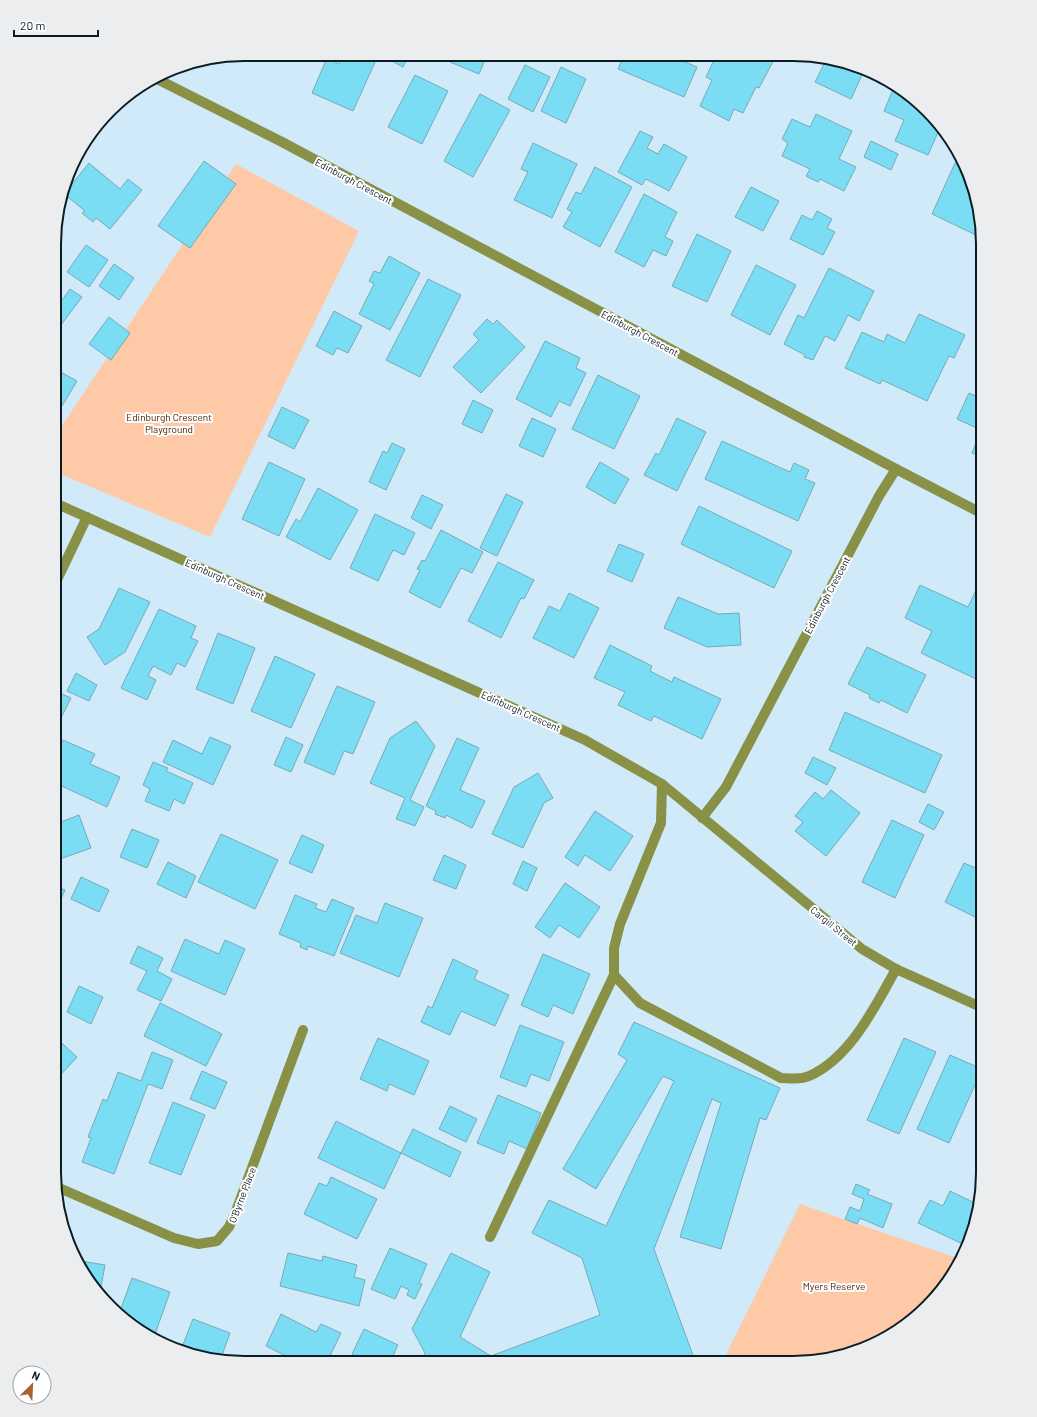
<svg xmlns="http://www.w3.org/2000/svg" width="1037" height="1417" font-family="Barlow,sans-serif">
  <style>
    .green { fill: #fec9a6 }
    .building { fill: #7bddf4; stroke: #76aab7 }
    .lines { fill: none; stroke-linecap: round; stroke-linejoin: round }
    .lane { stroke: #889146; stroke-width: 10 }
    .street { stroke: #889146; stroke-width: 10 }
    .labels { text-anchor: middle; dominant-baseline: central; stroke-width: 4; stroke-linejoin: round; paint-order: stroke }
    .street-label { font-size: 10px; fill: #0b1c25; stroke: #fff }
    .park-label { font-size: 10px; fill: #4c2200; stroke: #fff }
    .rim { fill: none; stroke: #0b1c25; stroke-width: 2 }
  </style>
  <rect width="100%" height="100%" fill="#d1eafa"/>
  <!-- green -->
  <g class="green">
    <polygon points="236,164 359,231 210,537 55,472 55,436"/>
    <polygon points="800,1204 960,1259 951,1279 918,1316 877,1344 793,1363 722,1363"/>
  </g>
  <!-- building -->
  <g class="building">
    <polygon points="344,54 363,54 376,60 353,111 312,93 327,58 339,64"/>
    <polygon points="379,54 409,54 403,67"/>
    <polygon points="453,55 487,55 479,74 450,62"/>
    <polygon points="624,55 669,55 697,67 684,97 618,69"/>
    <polygon points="709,55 776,56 759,88 756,87 743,113 734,109 729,121 700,106 712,80 706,77 714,60 708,56"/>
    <polygon points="813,56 818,56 865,68 876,75 874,79 863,73 851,99 815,82 825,62"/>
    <polygon points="525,65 550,77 533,112 508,99"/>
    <polygon points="561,67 586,79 566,123 541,111"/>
    <polygon points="415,75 448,91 422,144 388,127"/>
    <polygon points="895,85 908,93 939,130 928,155 895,141 904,120 884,111"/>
    <polygon points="480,94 510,110 473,177 444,161"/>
    <polygon points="816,114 852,131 839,159 856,167 844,191 820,179 818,182 806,176 810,169 782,156 788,143 782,139 792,119 810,127"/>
    <polygon points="640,131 653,137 647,148 658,154 664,144 687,157 669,191 646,179 642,185 618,172"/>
    <polygon points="871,141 898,154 891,170 864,157"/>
    <polygon points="533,143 577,164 552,218 514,200 528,172 521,169"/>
    <polygon points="204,161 236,184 190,248 158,226"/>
    <polygon points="89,163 120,189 128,179 142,190 110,229 96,218 93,222 82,213 85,211 64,194"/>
    <polygon points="955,163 965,167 983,244 983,250 975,246 980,237 932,214"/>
    <polygon points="595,167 632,187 600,247 563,227 572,212 567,209 576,192 581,194"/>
    <polygon points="751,187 779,201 763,231 735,217"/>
    <polygon points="644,194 677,212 665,237 673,241 666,256 653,250 644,267 615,252"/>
    <polygon points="817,211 832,219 827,228 835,232 823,255 790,239 802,215 812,220"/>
    <polygon points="697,234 731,251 707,302 672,286"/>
    <polygon points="86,245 108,260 89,287 67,272"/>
    <polygon points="389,256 420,273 390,330 359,314 374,284 369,281 374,271 380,273"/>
    <polygon points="114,264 134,278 119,300 99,286"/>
    <polygon points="756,265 796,285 770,335 731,315"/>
    <polygon points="829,268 874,291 859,321 848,315 835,341 825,336 813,360 804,357 805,355 784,344 798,315 804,318"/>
    <polygon points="428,279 461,295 420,377 386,360"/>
    <polygon points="70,289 82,297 55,333 56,295 62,300"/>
    <polygon points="334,311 362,326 348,353 337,348 333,355 316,346"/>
    <polygon points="919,314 965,335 954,358 949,356 927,401 882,380 880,384 845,368 862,332 884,342 887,334 905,343"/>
    <polygon points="109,317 130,333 111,360 89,344"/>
    <polygon points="487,319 493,324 497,320 525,347 481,393 453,367 479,340 473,334"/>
    <polygon points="545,341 580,358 576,368 586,373 570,406 559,401 551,417 516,399"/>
    <polygon points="55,369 77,381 62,406 56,403 55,405"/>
    <polygon points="598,375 640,396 614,449 572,429"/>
    <polygon points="969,393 983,399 983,458 972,453 981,430 957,419"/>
    <polygon points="473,400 493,410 482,433 462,424"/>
    <polygon points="282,407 309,420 294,449 268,436"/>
    <polygon points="532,418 556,429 543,457 519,446"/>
    <polygon points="677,418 706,432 677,491 644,475 656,453 659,455"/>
    <polygon points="722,441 790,472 794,463 809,470 805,479 815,483 798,521 705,479"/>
    <polygon points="392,443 405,449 386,490 369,482 383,451 387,453"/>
    <polygon points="269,462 305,479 279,536 242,519"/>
    <polygon points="600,462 629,479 615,504 586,487"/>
    <polygon points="318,488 358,510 330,560 286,537 296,519 300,522"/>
    <polygon points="506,494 523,502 497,556 480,548"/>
    <polygon points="422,495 443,505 431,529 411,518"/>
    <polygon points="699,506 792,551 774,588 681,544"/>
    <polygon points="375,514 415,533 404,555 393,550 378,581 350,568"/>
    <polygon points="441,530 483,552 472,573 461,568 440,608 409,592 420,570 417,569 422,560 425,561"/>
    <polygon points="619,544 644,554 632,582 607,571"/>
    <polygon points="498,562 534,580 524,599 521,598 501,638 468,621"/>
    <polygon points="980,582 983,584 983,664 976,679 921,653 932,631 905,618 920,585 968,607"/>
    <polygon points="119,588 150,602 125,652 105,665 87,637 99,629"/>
    <polygon points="569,593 599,608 574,658 533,638 549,606 560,611"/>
    <polygon points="678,597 718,614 739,613 741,645 707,647 664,628"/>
    <polygon points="159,609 196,626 191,638 198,641 185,667 177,663 171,675 153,666 148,676 156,680 147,700 121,688"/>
    <polygon points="218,633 255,648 233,704 196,689"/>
    <polygon points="610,645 652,666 650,671 672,682 674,677 721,699 702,739 654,716 651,721 618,705 625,692 594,678"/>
    <polygon points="867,647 926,675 907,713 881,700 879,703 869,698 870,695 848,684"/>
    <polygon points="275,656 315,674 291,728 251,711"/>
    <polygon points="76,673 97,685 89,701 67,691"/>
    <polygon points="337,686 375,702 353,754 344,751 334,775 304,762"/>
    <polygon points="55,691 71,698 59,722 55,720"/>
    <polygon points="845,712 942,755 925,793 829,750"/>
    <polygon points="416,721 435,746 410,800 424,807 415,826 396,819 405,798 370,783 390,738"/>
    <polygon points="210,737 231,746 213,785 163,762 173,740 202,754"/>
    <polygon points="286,737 303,745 291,772 274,765"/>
    <polygon points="457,738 479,748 460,790 485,801 472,828 446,815 445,818 435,814 436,811 426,806"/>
    <polygon points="63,740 95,754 90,764 120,777 107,807 55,783 55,759"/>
    <polygon points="813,757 836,768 827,785 805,773"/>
    <polygon points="153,762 168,768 166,771 193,783 184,804 174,799 169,811 145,801 150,789 143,785"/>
    <polygon points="538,773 553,798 544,803 523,848 492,834 514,787"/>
    <polygon points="831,790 860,813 826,856 795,831 803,822 795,816 815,792 823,799"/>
    <polygon points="928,804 944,812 934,830 919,822"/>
    <polygon points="595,811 633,836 610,871 585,855 578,866 565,857"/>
    <polygon points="79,815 91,848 57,860 55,859 55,821 58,823"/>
    <polygon points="892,820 924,835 895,898 862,882"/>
    <polygon points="132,829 159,840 147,868 120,857"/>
    <polygon points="221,834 278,860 255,909 198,882"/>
    <polygon points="302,835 324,845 312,873 289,863"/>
    <polygon points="444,855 466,865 456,889 433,880"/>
    <polygon points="983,859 983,921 945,902 964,863 978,869"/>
    <polygon points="523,861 537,868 527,891 513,884"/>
    <polygon points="168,862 196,876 186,898 157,884"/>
    <polygon points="81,877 109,890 99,912 71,899"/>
    <polygon points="565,883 600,907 579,938 559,925 550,938 535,927"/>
    <polygon points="55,886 65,890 54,915"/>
    <polygon points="295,895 317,904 315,908 326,912 332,899 354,908 334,956 308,946 307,950 300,947 301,943 279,934"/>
    <polygon points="385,903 423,918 399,977 340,953 356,915 377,923"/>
    <polygon points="185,939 219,954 225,940 245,949 225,995 171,971"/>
    <polygon points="138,946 163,958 157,971 172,979 161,1001 137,990 147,971 130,963"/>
    <polygon points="543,954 590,974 573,1014 553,1005 548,1017 521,1005"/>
    <polygon points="453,959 478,971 474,979 509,995 495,1026 461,1011 450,1035 421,1022 428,1006 432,1008"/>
    <polygon points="79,986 103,997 91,1024 67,1012"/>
    <polygon points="160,1003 222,1034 206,1066 144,1036"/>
    <polygon points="634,1022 780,1088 766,1120 760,1118 721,1249 680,1237 721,1103 712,1099 654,1249 694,1358 684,1363 420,1362 425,1353 412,1329 451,1253 490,1272 460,1337 491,1356 600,1315 582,1258 532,1233 549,1200 606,1226 674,1081 663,1076 596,1189 563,1169 627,1060 618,1054"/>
    <polygon points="520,1025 564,1042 549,1081 531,1074 526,1087 500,1077"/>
    <polygon points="54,1036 77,1057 54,1082"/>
    <polygon points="378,1038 429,1061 414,1095 389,1084 387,1091 360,1079"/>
    <polygon points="904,1038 936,1052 899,1134 867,1120"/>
    <polygon points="152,1052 173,1060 162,1089 148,1084 114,1174 82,1162 91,1138 88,1137 103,1099 107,1101 118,1072 141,1081"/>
    <polygon points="950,1055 982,1069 949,1143 917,1129"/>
    <polygon points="202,1071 227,1082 215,1109 190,1099"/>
    <polygon points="498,1095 541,1113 527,1149 509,1141 504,1154 477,1143"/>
    <polygon points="173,1102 205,1115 181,1175 149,1163"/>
    <polygon points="450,1106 477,1119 466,1142 439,1129"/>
    <polygon points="336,1121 401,1153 384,1189 318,1158"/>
    <polygon points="413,1129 461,1152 450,1177 401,1153"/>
    <polygon points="331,1177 377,1199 357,1239 304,1214 319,1183 327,1186"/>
    <polygon points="856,1184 870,1190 867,1194 892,1204 883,1228 860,1218 857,1224 845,1219 850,1207 860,1211 864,1199 852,1194"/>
    <polygon points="950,1191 979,1205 973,1234 967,1246 918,1223 930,1200 943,1206"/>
    <polygon points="390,1248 427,1264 419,1283 422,1284 415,1299 407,1295 409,1290 401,1286 395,1299 371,1289"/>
    <polygon points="288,1253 322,1261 323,1256 357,1265 354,1277 365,1280 359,1306 280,1286"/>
    <polygon points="75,1260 105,1265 101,1287 95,1286 95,1289"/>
    <polygon points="132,1278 170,1292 154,1337 138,1331 119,1314"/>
    <polygon points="281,1314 316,1332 321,1324 341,1333 327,1362 298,1362 266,1346"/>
    <polygon points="193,1319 230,1333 220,1361 182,1347"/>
    <polygon points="364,1329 398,1345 390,1362 368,1362 352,1354"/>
  </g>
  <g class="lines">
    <!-- lane -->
    <g class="lane">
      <path d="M 662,784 L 661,823 L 620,924 L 614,948 L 614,975 L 640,1003 L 781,1078 C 789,1078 801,1080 809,1076 C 850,1058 875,1007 896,969"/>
      <polyline points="490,1237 614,975"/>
    </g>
    <!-- street -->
    <g class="street">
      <polyline points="157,79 282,142 896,469 983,514"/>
      <polyline points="55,503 585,740 662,784 862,949 896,969 983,1008"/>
      <polyline points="55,584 87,517"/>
      <polyline points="702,818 726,787 879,496 896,469"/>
      <polyline points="57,1187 174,1238 198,1244 217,1241 229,1227 236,1211 303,1030"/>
    </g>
  </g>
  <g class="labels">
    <!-- street labels -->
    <g class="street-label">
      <text transform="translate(354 181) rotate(28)">Edinburgh Crescent</text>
      <text transform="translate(640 333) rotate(28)">Edinburgh Crescent</text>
      <text transform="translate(225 579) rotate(24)">Edinburgh Crescent</text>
      <text transform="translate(827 595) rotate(-62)">Edinburgh Crescent</text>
      <text transform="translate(521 711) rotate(24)">Edinburgh Crescent</text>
      <text transform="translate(834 926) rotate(39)">Cargill Street</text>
      <text transform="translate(242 1195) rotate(-69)">O'Byrne Place</text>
    </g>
    <!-- park labels -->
    <g class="park-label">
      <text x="169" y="417">Edinburgh Crescent<tspan x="169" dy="12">Playground</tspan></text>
      <text x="834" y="1286">Myers Reserve</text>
    </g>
  </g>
  <!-- crop -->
  <path d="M0 0H1037V1417H0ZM244 61H793A183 183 0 0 1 976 244V1173A183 183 0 0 1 793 1356H244A183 183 0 0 1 61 1173V244A183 183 0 0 1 244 61Z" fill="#ebedee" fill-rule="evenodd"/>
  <path class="rim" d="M244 61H793A183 183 0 0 1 976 244V1173A183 183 0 0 1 793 1356H244A183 183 0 0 1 61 1173V244A183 183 0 0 1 244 61Z"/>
  <!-- north arrow -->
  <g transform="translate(32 1385) rotate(24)"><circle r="19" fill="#ffffff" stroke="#9da4a8"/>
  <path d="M0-3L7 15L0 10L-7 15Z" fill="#a76432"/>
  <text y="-6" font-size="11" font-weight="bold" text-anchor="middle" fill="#0b1c25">N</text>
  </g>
  <!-- scale -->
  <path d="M14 30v6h84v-6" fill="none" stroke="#0b1c25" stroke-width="2"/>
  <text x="20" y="30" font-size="12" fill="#0b1c25" stroke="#ffffff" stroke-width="3" paint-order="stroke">20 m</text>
</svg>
